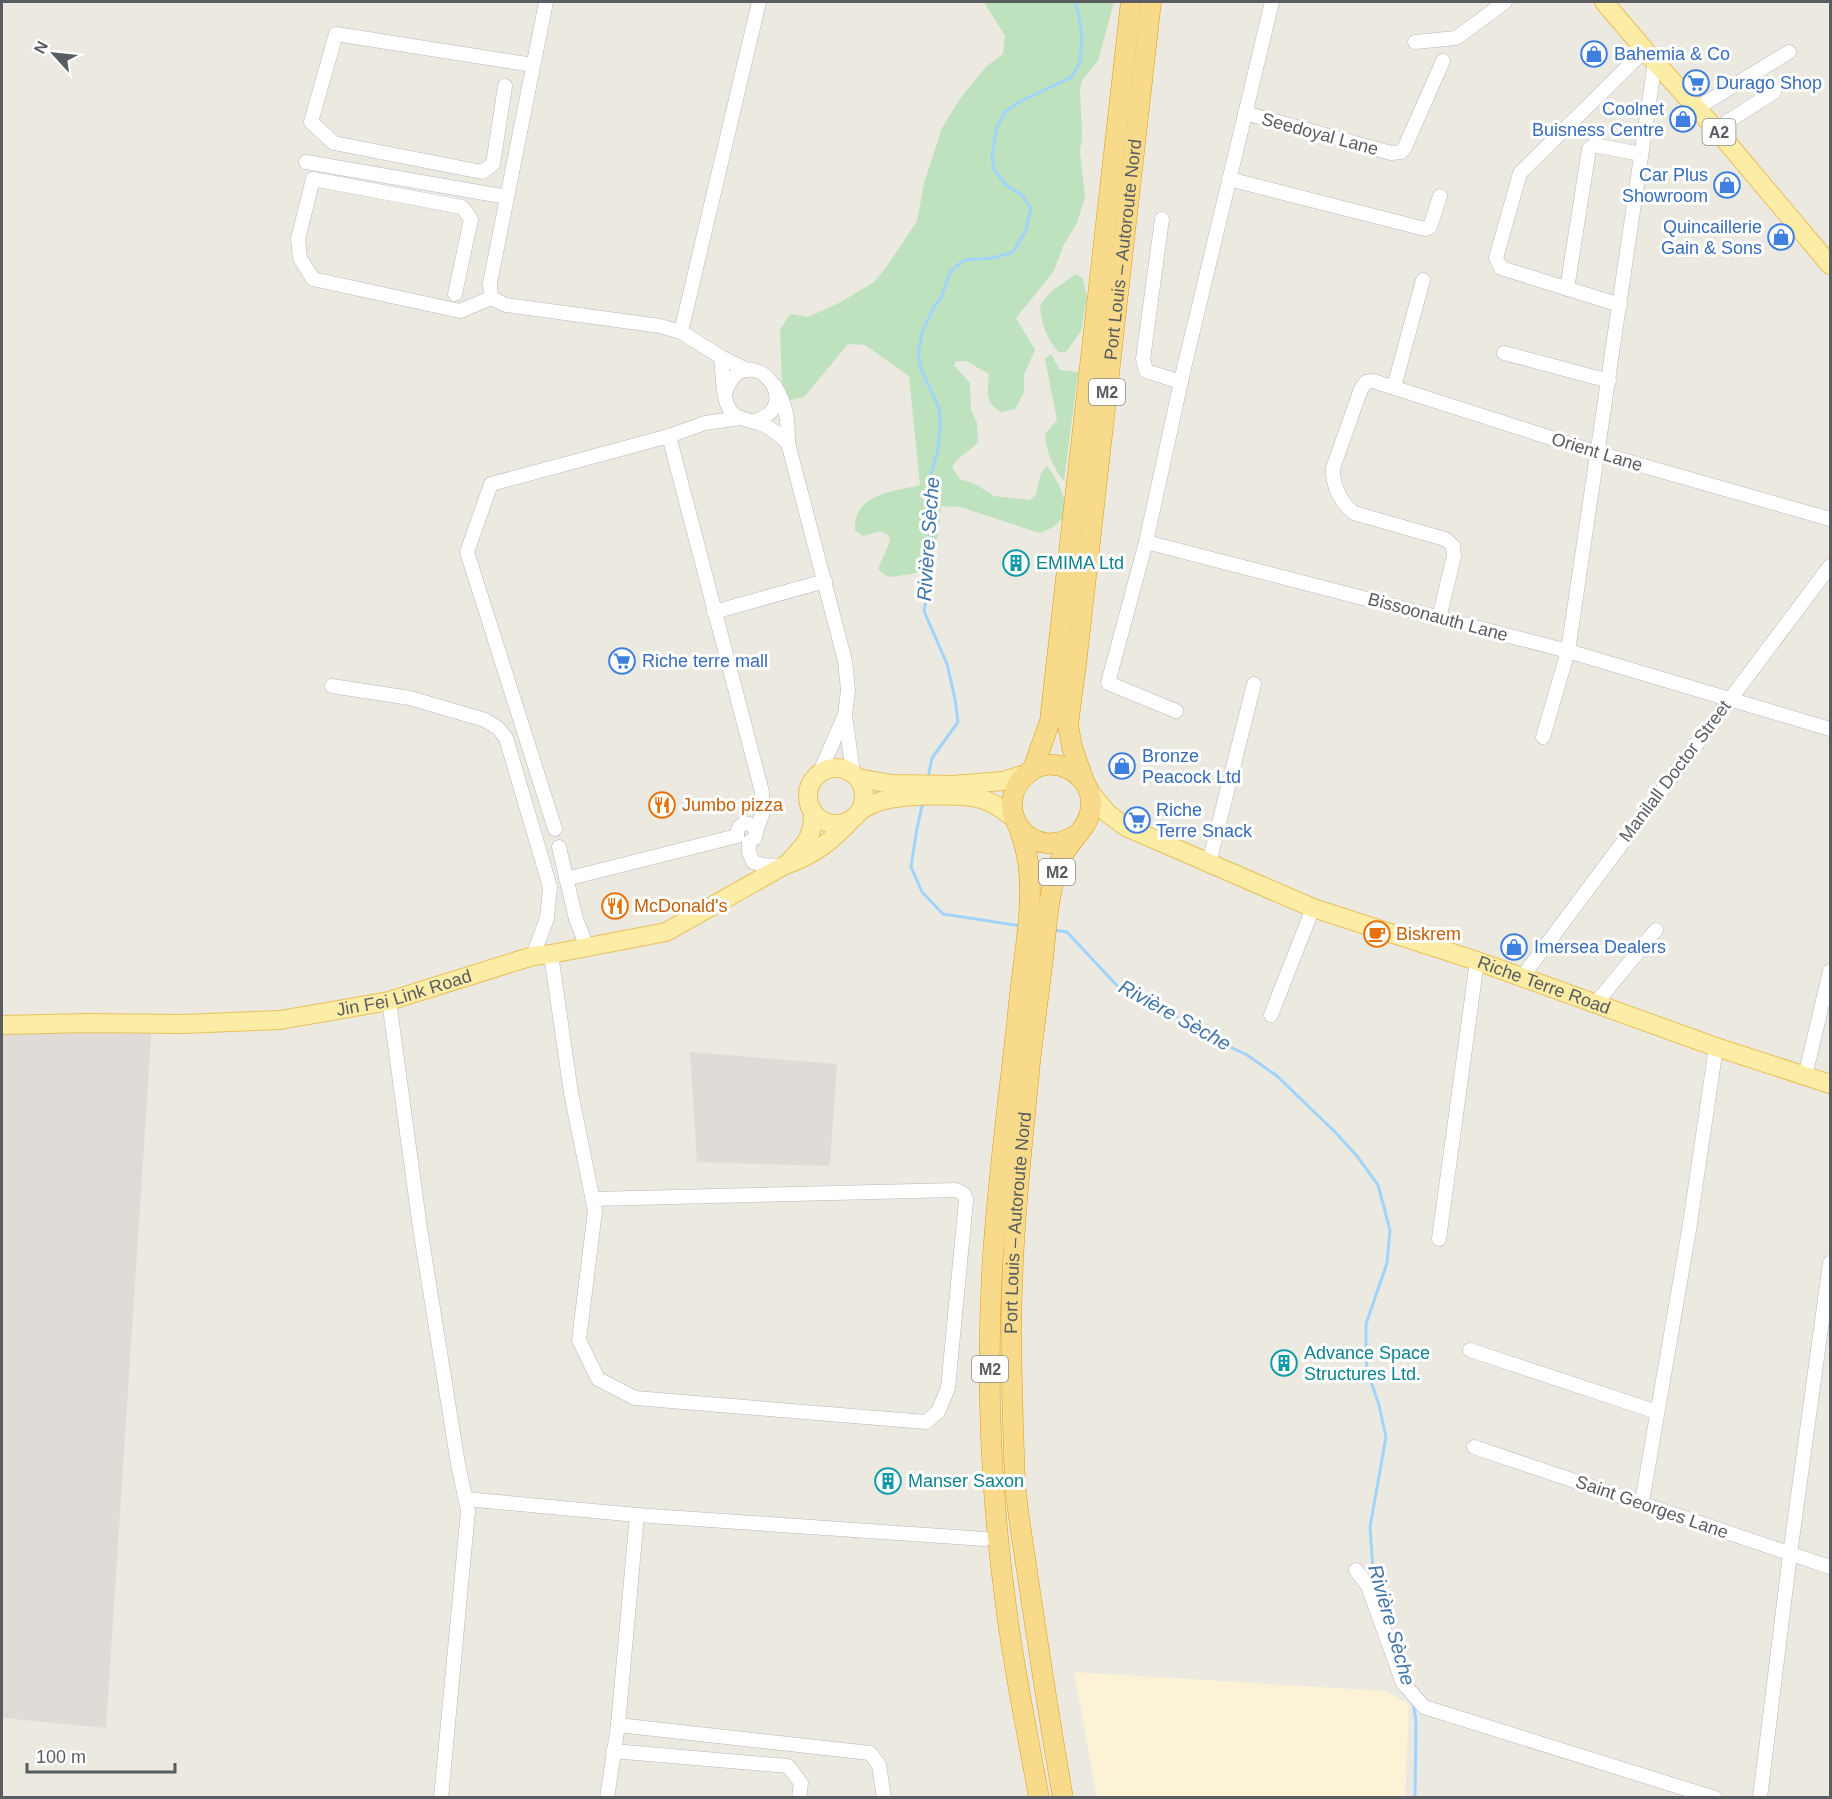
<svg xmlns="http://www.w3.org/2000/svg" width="1832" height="1799" font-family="Arial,sans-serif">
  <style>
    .commercial { fill: #fcf2d5 }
    .industrial { fill: #dfdcd8 }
    .green { fill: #bee2bd }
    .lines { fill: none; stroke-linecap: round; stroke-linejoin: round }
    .stream { stroke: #a1d4fb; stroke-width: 3 }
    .minor-casing { stroke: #b6b8bd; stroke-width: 15 }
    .major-casing { stroke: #eac05b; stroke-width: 20 }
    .highway-casing { stroke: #e19c0b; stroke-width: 21 }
    .minor { stroke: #fff; stroke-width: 14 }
    .major { stroke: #fbeca6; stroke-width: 18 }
    .highway { stroke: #f7db8b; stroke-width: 20 }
    .labels { text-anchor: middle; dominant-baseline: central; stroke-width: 6; stroke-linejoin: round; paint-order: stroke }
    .shield { fill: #fff; stroke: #8b8d90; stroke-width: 1.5 }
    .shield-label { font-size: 16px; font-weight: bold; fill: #595c61 }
    .shop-label { font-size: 18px; fill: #366cbe; stroke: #fff; text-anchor: start }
    .street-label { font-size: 18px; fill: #595c61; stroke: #fff }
    .culture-label { font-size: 18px; fill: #0d838f; stroke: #fff; text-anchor: start }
    .food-label { font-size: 18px; fill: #c56008; stroke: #fff; text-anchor: start }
    .water-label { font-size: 20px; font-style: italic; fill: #4175ab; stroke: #fff }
  </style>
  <rect width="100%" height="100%" fill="#ebe9e0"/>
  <!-- commercial -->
  <polygon class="commercial" points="1074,1672 1386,1691 1409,1704 1405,1797 1097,1797"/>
  <!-- industrial -->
  <g class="industrial">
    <polygon points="152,1023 106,1728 2,1718 2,1033"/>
    <polygon points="690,1052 837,1064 830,1166 697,1162"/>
  </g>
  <!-- green -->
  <g class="green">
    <path d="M 984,2 L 1114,2 L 1098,61 L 1082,80 L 1080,89 L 1082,136 L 1080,152 L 1085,197 L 1077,223 L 1063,246 L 1054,271 L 1016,318 L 1035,350 L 1024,375 L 1024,392 L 1015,409 L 1001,412 C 984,402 988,392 989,374 L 966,361 L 956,361 L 954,365 L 970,383 L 971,410 L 977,423 L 978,442 C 969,452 958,456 952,467 L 960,479 L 977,485 L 994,496 L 1029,500 L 1036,495 L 1041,473 L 1047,466 C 1058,480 1075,510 1057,524 C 1053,528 1045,531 1040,533 L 960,507 L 941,506 C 939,528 938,557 917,572 C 914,574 907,575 903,575 C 892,578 886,578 878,569 L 890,541 L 889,536 L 881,531 L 863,536 L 855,530 C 853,493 894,492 920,485 L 909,376 L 865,345 L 848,344 L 804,397 L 786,401 L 782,384 L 780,330 L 790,314 L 808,317 L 841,302 L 874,282 L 885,269 L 917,221 L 924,183 L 942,128 L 961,97 L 987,66 L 1003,54 L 1005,36 Z"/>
    <path d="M 1076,274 L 1083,279 L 1087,297 L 1081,331 L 1066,352 L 1058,352 C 1046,337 1041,324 1040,305 L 1053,290 Z"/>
    <path d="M 1051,354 L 1060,370 L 1078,372 L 1064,481 C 1053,468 1046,451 1045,434 L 1057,420 L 1045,359 Z"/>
  </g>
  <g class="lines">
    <!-- stream -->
    <g class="stream">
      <polyline points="928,778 932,758 958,722 955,699 947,664 924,611 931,570 931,522 934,499 931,474 938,450 940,425 939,408 921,369 918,353 923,330 934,307 941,298 950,272 964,260 993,258 1013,252 1026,230 1031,208 1022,195 1006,185 994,170 992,157 996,129 1005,112 1019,102 1072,77 1080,61 1082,35 1076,2"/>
      <polyline points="923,802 917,828 911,867 922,892 943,914 1022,926"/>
      <polyline points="1052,930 1067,932 1120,989 1160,1008 1215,1040 1247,1055 1277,1076 1334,1131 1357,1156 1378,1185 1390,1230 1387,1263 1366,1324 1366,1349 1367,1370 1379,1405 1386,1437 1370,1527 1373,1570 1381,1604"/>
      <polyline points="1387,1619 1410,1683"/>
      <polyline points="1413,1701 1416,1721 1415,1798"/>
    </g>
    <!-- minor casing -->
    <g class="minor-casing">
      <g id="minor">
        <polyline points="1415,42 1456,38 1505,2"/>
        <polyline points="505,86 493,164 482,172 334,143 311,122 336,34 533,65"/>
        <polyline points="1697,108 1789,52"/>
        <polyline points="1245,113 1391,153 1401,152 1404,149 1443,61"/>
        <polyline points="1716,129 1774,92"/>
        <polyline points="306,162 507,197"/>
        <polyline points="1229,179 1425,229 1430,227 1440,196"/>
        <polyline points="1162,219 1143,359 1146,371 1181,382"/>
        <polyline points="1567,289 1589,149 1594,145 1641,154"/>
        <polyline points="455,294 471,219 462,207 313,179 298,239 300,258 313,279 460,311 491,298 506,305 660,326 681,332 721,357 747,370"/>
        <polyline points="491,298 490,283 546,2"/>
        <polyline points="1620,305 1501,268 1496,258 1520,173 1645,50"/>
        <polyline points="681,332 759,2"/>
        <polyline points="1504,353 1609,381"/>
        <path d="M 721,357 C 723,372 722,390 727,404 C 733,422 753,419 766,426 C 775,431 781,436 788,443"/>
        <path d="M 775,386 C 787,407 788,419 788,443 L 845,661 L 848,690 L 845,715 L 853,773"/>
        <polyline points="1394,387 1423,280"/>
        <path d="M 725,393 C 744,334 810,403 755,421"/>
        <polyline points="740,418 705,423 669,436 762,792 762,815 756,831"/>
        <polyline points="1146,542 1568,651 1830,729"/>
        <polyline points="714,612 825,581"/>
        <path d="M 1439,618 L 1454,556 L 1453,546 L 1445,539 L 1354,513 C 1341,503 1332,485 1333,468 L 1361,389 L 1366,382 L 1373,381 L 1598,453 L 1830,519"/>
        <polyline points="332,686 410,698 485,720 498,728 506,738 550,887 547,918 533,956"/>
        <polyline points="1176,711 1108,683 1146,542 1184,368 1272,2"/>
        <polyline points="1543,737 1568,651 1655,62"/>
        <polyline points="820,772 844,717"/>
        <polyline points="555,829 467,552 491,484 669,436"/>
        <path d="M 737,836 C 737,822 750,819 756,831 L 755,838 L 749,842 L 749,852 L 753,862 L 763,865 L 783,866"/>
        <polyline points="559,847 576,919 587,947"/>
        <polyline points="1209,863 1254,684"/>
        <polyline points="566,879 737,836"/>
        <polyline points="551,954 571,1093 595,1211 579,1340 598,1379 635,1398 926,1422 938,1412 948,1388 966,1200 964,1194 956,1190 593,1199"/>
        <polyline points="1522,977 1830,566"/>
        <polyline points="389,1001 420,1228 458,1464 468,1511 441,1798"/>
        <polyline points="1596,1003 1656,930"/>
        <polyline points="1271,1015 1313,908"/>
        <polyline points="1805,1076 1830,971"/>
        <polyline points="1439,1239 1477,961"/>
        <polyline points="1470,1350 1657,1412"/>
        <polyline points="1474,1447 1830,1567"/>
        <polyline points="466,1499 637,1515 985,1539"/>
        <polyline points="1642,1502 1689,1230 1716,1047"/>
        <polyline points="1356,1570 1368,1586 1403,1683 1424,1707 1715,1798"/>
        <polyline points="618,1725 870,1753 879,1765 884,1798"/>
        <polyline points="613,1751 788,1766 801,1783 799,1798"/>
        <polyline points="607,1798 618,1725 637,1515"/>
        <polyline points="1760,1798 1790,1554 1830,1263"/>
      </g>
    </g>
    <!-- major casing -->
    <g class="major-casing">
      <g id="major">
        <polyline points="1604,2 1655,62 1720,134 1830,265"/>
        <circle cx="836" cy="796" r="28"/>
        <polyline points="858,778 891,784 953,785 1003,781 1026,774"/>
        <path id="s1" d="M 1090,792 L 1107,813 L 1126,827 L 1313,908 L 1477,961 L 1716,1047 L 1830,1084"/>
        <path d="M 861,810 C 866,807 872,804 878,802 C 898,795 961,793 981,799 C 994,802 1004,811 1014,818"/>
        <path d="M 791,860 C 807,842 813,837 813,812"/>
        <path id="s2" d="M 2,1025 L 87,1023 L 183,1024 L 280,1020 L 389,1001 L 533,956 L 551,954 L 666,932 L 785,865 C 813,856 833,840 852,819"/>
      </g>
    </g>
    <!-- highway casing -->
    <g class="highway-casing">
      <g id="highway">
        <polyline points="1033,769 1050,721 1131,2"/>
        <path id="s3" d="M 1084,781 L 1072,747 L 1068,724 L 1076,665 L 1151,2"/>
        <path d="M 1019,828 C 1024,842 1028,856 1029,871 C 1033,914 1023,960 1019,1003 C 1010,1092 997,1181 992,1271 C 986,1386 991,1500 1007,1614 C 1015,1675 1028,1736 1039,1798"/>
        <path id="s4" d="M 1063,1798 C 1050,1724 1039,1652 1028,1578 C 1024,1550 1019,1521 1016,1493 C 1014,1470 1014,1447 1013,1425 C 1012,1380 1010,1334 1012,1289 C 1014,1214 1023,1137 1030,1062 C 1034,1027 1039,993 1043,958 C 1047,924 1048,886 1063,855 C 1072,837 1092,826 1091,802 C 1090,772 1052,753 1028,773 C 988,805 1030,868 1079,833"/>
      </g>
    </g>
    <!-- minor -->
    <use href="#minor" class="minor"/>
    <!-- major -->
    <use href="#major" class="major"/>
    <!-- highway -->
    <use href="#highway" class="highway"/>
  </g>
  <!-- icons -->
  <defs>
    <g id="shop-ring" transform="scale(1.35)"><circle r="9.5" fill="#fff" stroke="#3f7fe0" stroke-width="1.5"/><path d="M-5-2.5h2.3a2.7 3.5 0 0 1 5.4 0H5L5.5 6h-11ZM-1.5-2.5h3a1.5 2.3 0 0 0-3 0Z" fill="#3f7fe0"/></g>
    <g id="supermarket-ring" transform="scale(1.35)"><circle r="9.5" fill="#fff" stroke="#3f7fe0" stroke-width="1.5"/><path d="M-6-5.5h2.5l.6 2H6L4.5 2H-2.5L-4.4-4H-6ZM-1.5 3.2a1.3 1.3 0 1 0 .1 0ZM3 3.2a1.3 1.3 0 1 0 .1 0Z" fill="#3f7fe0"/></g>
    <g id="building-ring" transform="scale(1.35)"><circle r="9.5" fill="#fff" stroke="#0f9aa8" stroke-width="1.5"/><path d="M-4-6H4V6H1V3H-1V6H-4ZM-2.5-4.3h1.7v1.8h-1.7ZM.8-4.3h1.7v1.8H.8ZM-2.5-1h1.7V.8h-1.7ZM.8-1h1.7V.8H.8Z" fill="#0f9aa8"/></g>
    <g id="restaurant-ring" transform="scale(1.35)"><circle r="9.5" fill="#fff" stroke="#e8710a" stroke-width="1.5"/><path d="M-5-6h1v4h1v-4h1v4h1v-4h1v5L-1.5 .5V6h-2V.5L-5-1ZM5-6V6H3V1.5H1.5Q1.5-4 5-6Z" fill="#e8710a"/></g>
    <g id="cafe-ring" transform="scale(1.35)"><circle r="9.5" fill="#fff" stroke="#e8710a" stroke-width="1.5"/><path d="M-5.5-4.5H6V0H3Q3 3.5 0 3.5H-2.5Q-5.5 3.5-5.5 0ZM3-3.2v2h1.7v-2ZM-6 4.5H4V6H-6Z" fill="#e8710a"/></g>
  </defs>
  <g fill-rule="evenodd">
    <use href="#shop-ring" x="1594" y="54"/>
    <use href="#supermarket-ring" x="1696" y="83"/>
    <use href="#shop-ring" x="1683" y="119"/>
    <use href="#shop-ring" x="1727" y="185"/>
    <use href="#shop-ring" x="1781" y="237"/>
    <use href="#building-ring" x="1016" y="563"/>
    <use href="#supermarket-ring" x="622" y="661"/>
    <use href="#shop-ring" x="1122" y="766"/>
    <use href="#restaurant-ring" x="662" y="805"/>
    <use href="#supermarket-ring" x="1137" y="820"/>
    <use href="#restaurant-ring" x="615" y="906"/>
    <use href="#cafe-ring" x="1377" y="934"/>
    <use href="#shop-ring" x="1514" y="947"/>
    <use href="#building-ring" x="1284" y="1363"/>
    <use href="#building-ring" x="888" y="1481"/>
  </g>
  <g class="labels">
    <!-- shield labels -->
    <g class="shield">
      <rect x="1702.5" y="119" width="33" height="26" rx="4.5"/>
      <rect x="1089" y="379" width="36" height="26" rx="4.5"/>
      <rect x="1039" y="859" width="36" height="26" rx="4.5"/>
      <rect x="972" y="1356" width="36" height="26" rx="4.5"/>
    </g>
    <g class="shield-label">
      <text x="1719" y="132">A2</text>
      <text x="1107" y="392">M2</text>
      <text x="1057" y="872">M2</text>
      <text x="990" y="1369">M2</text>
    </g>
    <!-- shop labels -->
    <g class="shop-label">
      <text x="1614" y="54">Bahemia &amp; Co</text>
      <text x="1716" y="83">Durago Shop</text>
      <text x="1664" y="109" text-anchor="end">Coolnet<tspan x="1664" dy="21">Buisness Centre</tspan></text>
      <text x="1708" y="175" text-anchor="end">Car Plus<tspan x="1708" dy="21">Showroom</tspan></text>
      <text x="1762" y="227" text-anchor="end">Quincaillerie<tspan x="1762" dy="21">Gain &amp; Sons</tspan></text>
      <text x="642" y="661">Riche terre mall</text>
      <text x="1142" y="756">Bronze<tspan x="1142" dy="21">Peacock Ltd</tspan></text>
      <text x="1156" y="810">Riche<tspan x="1156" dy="21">Terre Snack</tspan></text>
      <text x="1534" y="947">Imersea Dealers</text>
    </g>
    <!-- street labels -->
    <g class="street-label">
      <text transform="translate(1320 134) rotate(15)">Seedoyal Lane</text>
      <text stroke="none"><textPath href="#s3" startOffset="537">Port Louis – Autoroute Nord</textPath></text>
      <text transform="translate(1597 452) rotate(17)">Orient Lane</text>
      <text transform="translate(1438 617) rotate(15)">Bissoonauth Lane</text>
      <text transform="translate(1675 771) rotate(-53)">Manilall Doctor Street</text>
      <text stroke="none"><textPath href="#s1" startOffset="498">Riche Terre Road</textPath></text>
      <text stroke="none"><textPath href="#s2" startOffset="405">Jin Fei Link Road</textPath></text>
      <text stroke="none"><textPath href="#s4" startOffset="579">Port Louis – Autoroute Nord</textPath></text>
      <text transform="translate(1652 1507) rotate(19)">Saint Georges Lane</text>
    </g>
    <!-- culture labels -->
    <g class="culture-label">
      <text x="1036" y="563">EMIMA Ltd</text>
      <text x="1304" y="1353">Advance Space<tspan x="1304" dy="21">Structures Ltd.</tspan></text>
      <text x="908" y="1481">Manser Saxon</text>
    </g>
    <!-- food labels -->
    <g class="food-label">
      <text x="682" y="805">Jumbo pizza</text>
      <text x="634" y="906">McDonald's</text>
      <text x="1396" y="934">Biskrem</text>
    </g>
    <!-- water labels -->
    <g class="water-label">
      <text transform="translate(928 539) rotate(-86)">Rivière Sèche</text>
      <text transform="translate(1175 1015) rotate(29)">Rivière Sèche</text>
      <text transform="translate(1392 1625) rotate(74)">Rivière Sèche</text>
    </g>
  </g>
  <!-- border -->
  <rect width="1832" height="1799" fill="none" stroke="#595c61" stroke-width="6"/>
  <!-- north arrow -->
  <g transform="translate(54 54) rotate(297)" stroke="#ffffff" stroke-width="4.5" paint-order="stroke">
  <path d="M0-4.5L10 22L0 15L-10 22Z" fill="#595c61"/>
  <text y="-9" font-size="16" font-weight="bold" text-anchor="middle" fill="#595c61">N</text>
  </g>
  <!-- scale -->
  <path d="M27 1763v9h148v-9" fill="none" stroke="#595c61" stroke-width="3"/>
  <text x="36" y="1763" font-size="18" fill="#595c61" stroke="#ffffff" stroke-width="4.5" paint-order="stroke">100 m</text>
</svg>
